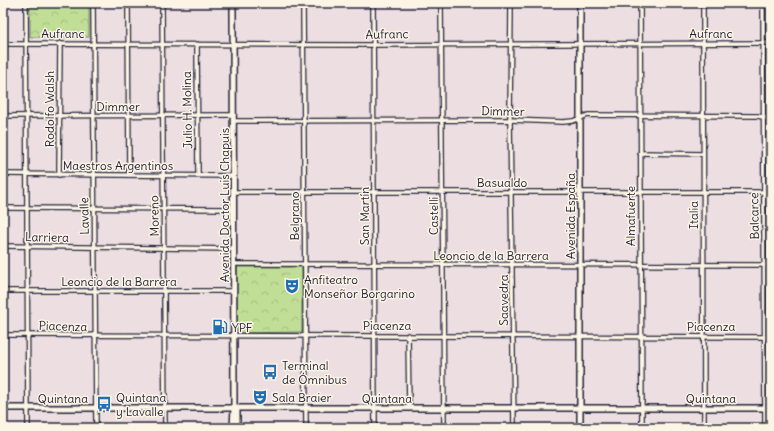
<svg xmlns="http://www.w3.org/2000/svg" width="774" height="431" viewBox="0 0 774 431" font-family="Delius,sans-serif">
	<style>
		.forest { fill: url(#forest-crowns); stroke: #718068 }
		.lines { fill: none; stroke-linecap: round; stroke-linejoin: round }
		.minor-casing { stroke: #22223b; stroke-width: 6 }
		.secondary-casing { stroke: #22223b; stroke-width: 8 }
		.minor { stroke: #fcf5e5; stroke-width: 3.5 }
		.secondary { stroke: #fcf5e5; stroke-width: 5 }
		.labels { text-anchor: middle; dominant-baseline: central; stroke-width: 3; stroke-linejoin: round; paint-order: stroke }
		.street-label { font-size: 12px; fill: #22223b; stroke: #fcf5e5 }
		.poi-label { font-size: 12px; fill: #22223b; stroke: #fcf5e5; text-anchor: start }
	</style>
	<defs>
		<pattern id="forest-crowns" width="20" height="18" patternUnits="userSpaceOnUse"><rect width="20" height="18" fill="#c0de96"/><path d="M2 6a3 3 0 1 1 6 0M12 15a3 3 0 1 1 6 0" fill="none" stroke="#a5be82"/></pattern>
	</defs>
	<rect width="100%" height="100%" fill="#ecdee1"/>
	<filter id="ink" filterUnits="userSpaceOnUse"><feTurbulence type="fractalNoise" baseFrequency=".025" numOctaves="2"/><feDisplacementMap in="SourceGraphic" scale="8" xChannelSelector="R" yChannelSelector="G"/><feConvolveMatrix kernelMatrix="1 2 1 2 8 2 1 2 1" color-interpolation-filters="sRGB"/></filter>
	<g filter="url(#ink)">
		<g class="forest">
			<rect x="30" y="3" width="59" height="34"/>
			<polygon points="237,267 302,267 302,332 237,333"/>
		</g>
		<g class="lines">
			<g class="minor-casing">
				<g id="minor">
					<polyline points="26,3 28,428"/>
					<polyline points="93,3 96,428"/>
					<polyline points="128,3 129,175"/>
					<polyline points="162,3 165,428"/>
					<polyline points="303,3 306,428"/>
					<polyline points="373,3 375,428"/>
					<polyline points="441,3 444,428"/>
					<polyline points="511,3 510,120 514,428"/>
					<polyline points="640,3 642,428"/>
					<polyline points="703,3 704,428"/>
					<polyline points="763,3 765,428"/>
					<polyline points="3,44 373,45 771,43"/>
					<polyline points="197,44 198,175"/>
					<polyline points="3,116 234,115"/>
					<polyline points="234,121 510,120 563,122 573,121 588,115 758,116 771,119"/>
					<polyline points="640,153 703,154"/>
					<polyline points="3,174 234,176"/>
					<polyline points="59,175 60,43"/>
					<polyline points="234,192 771,192"/>
					<polyline points="3,208 234,209"/>
					<polyline points="3,246 234,249"/>
					<polyline points="234,264 771,265"/>
					<polyline points="3,291 234,291"/>
					<polyline points="3,335 771,337"/>
					<polyline points="408,335 409,408"/>
				</g>
			</g>
			<g class="secondary-casing">
				<g id="secondary">
					<polyline points="580,3 580,428"/>
					<polyline points="3,408 771,408"/>
					<polyline points="234,408 237,411 237,428"/>
					<polyline points="233,428 234,408 233,3"/>
				</g>
			</g>
			<use href="#minor" class="minor"/>
			<use href="#secondary" class="secondary"/>
		</g>
	</g>
	<defs>
		<g id="theatre-bare" transform="scale(1.2)"><path d="M-5-5.5Q0-4 5-5.5V0Q5 5 0 6Q-5 5-5 0ZM-3.3-2.5H-1v1.5H-3.3ZM1-2.5H3.3v1.5H1ZM-2.8 1Q0 5.5 2.8 1Z" fill="#1f6fb2" stroke="#fcf5e5" stroke-width="2.5" paint-order="stroke"/></g>
		<g id="fuel-bare" transform="scale(1.2)"><path d="M-5.5-6h7V0h2V4h1.3V-2.5L3-4.5l.8-.8L6-3V5H2.5V1h-1V6h-7ZM-4.2-4.7v3.2H.2V-4.7Z" fill="#1f6fb2" stroke="#fcf5e5" stroke-width="2.5" paint-order="stroke"/></g>
		<g id="bus-bare" transform="scale(1.2)"><path d="M-5-6H5V4H4V6H2V4H-2V6H-4V4H-5ZM-3.5-4V0h7V-4ZM-3.5 1.2v1.5H-2V1.2ZM2 1.2v1.5H3.5V1.2Z" fill="#1f6fb2" stroke="#fcf5e5" stroke-width="2.5" paint-order="stroke"/></g>
	</defs>
	<g fill-rule="evenodd">
		<use href="#theatre-bare" x="292" y="286"/>
		<use href="#fuel-bare" x="220" y="327"/>
		<use href="#bus-bare" x="270" y="372"/>
		<use href="#theatre-bare" x="260" y="397"/>
		<use href="#bus-bare" x="104" y="404"/>
	</g>
	<g class="labels">
		<g class="street-label">
			<text x="63" y="33">Aufranc</text>
			<text x="711" y="33">Aufranc</text>
			<text transform="translate(387 34) rotate(-1)">Aufranc</text>
			<text x="118" y="106">Dimmer</text>
			<text transform="translate(49 109) rotate(-90)">Rodolfo Walsh</text>
			<text transform="translate(187 110) rotate(-91)">Julio H. Molina</text>
			<text transform="translate(503 111) rotate(1)">Dimmer</text>
			<text x="118" y="165">Maestros Argentinos</text>
			<text x="502" y="182">Basualdo</text>
			<text transform="translate(224 205) rotate(-90)">Avenida Doctor Luis Chapuis</text>
			<text transform="translate(693 215) rotate(-90)">Italia</text>
			<text transform="translate(84 216) rotate(-91)">Lavalle</text>
			<text transform="translate(154 216) rotate(-91)">Moreno</text>
			<text transform="translate(294 216) rotate(-90)">Belgrano</text>
			<text transform="translate(364 216) rotate(-90)">San Martín</text>
			<text transform="translate(433 216) rotate(-90)">Castelli</text>
			<text transform="translate(570 216) rotate(-90)">Avenida España</text>
			<text transform="translate(630 216) rotate(-90)">Almafuerte</text>
			<text transform="translate(754 216) rotate(-91)">Balcarce</text>
			<text transform="translate(47 237) rotate(1)">Larriera</text>
			<text x="491" y="255">Leoncio de la Barrera</text>
			<text x="119" y="281">Leoncio de la Barrera</text>
			<text transform="translate(503 300) rotate(-90)">Saavedra</text>
			<text x="387" y="325">Piacenza</text>
			<text transform="translate(63 326) rotate(2)">Piacenza</text>
			<text x="711" y="326">Piacenza</text>
			<text x="63" y="398">Quintana</text>
			<text x="387" y="398">Quintana</text>
			<text x="711" y="398">Quintana</text>
		</g>
		<g class="poi-label">
			<text x="304" y="279">Anfiteatro<tspan x="304" dy="14">Monseñor Borgarino</tspan></text>
			<text x="232" y="327">YPF</text>
			<text x="282" y="365">Terminal<tspan x="282" dy="14">de Ómnibus</tspan></text>
			<text x="116" y="397">Quintana<tspan x="116" dy="14">y Lavalle</tspan></text>
			<text x="272" y="397">Sala Braier</text>
		</g>
	</g>
	<rect width="774" height="431" fill="none" stroke="#fcf5e5" stroke-width="16"/>
	<rect x="8" y="8" width="758" height="415" fill="none" stroke="#22223b" stroke-width="1.5" filter="url(#ink)"/>
</svg>
